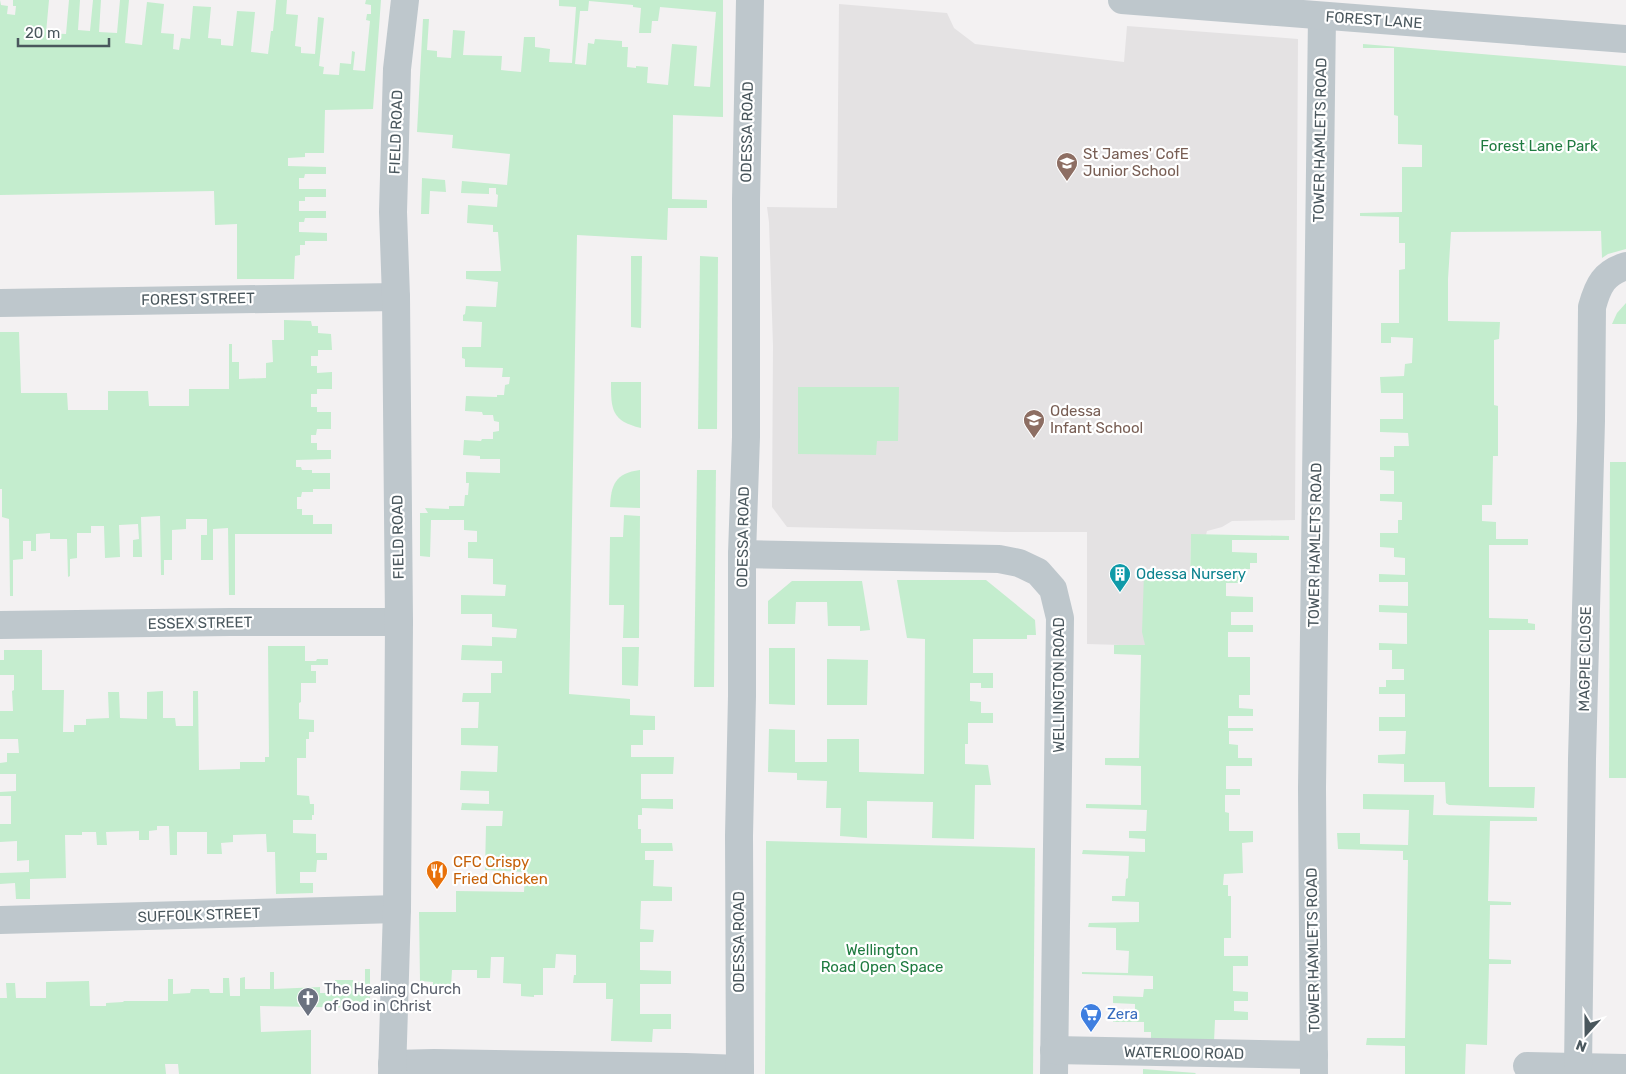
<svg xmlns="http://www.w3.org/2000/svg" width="1626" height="1074" viewBox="0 0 1626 1074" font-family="Rubik,sans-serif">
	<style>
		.education { fill: #e4e2e3 }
		.green { fill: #c4edce; fill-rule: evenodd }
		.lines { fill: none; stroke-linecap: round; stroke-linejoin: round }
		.minor { stroke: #bec7cc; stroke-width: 28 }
		.tertiary { stroke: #bec7cc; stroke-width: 28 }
		.labels { text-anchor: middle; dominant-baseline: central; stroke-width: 4.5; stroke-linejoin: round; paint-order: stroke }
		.street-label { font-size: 15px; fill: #4a575d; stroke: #fff }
		.park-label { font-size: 15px; fill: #1f7b40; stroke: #fff }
		.education-label { font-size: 15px; fill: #785e54; stroke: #fff; text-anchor: start }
		.culture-label { font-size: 15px; fill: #0d838f; stroke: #fff; text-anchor: start }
		.food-label { font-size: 15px; fill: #c56008; stroke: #fff; text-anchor: start }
		.worship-label { font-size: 15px; fill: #5b616d; stroke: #fff; text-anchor: start }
		.shop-label { font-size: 15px; fill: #366cbe; stroke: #fff; text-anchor: start }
	</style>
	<rect width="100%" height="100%" fill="#f3f1f2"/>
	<polygon class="education" points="839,4 947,13 954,28 975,44 1124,62 1127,26 1298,39 1295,520 1232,521 1222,527 1207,531 1206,535 1191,535 1188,647 1087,644 1087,532 1005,532 787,527 772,507 773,346 769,222 767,207 837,208"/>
	<g class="green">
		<polygon points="0,0 1,5 8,6 7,14 15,15 16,6 13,6 13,0 49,0 46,33 66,34 69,0 80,0 78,30 90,31 93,0 101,0 99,32 117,33 120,0 129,0 125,43 142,45 147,2 164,4 161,33 174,34 173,49 179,50 181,38 190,39 193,6 211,7 208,38 221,39 221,45 233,46 237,11 255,12 251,52 268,54 271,31 273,31 276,0 287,0 286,14 298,15 295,46 301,47 301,53 315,54 318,17 324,18 319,66 324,67 323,74 339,75 340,63 351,64 352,51 355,52 353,70 365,71 370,21 366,20 367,14 371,14 371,5 365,4 366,0 381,0 373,109 325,110 324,153 305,153 305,157 288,158 288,166 326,167 326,174 305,174 304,178 299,178 299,189 326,189 326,197 305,197 305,201 299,201 299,211 326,211 326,218 305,218 304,222 299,222 299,232 327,233 327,241 305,241 305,245 300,245 300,255 295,256 294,279 237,279 237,224 215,225 214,191 0,195"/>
		<path d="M559 0H723V117L673 115 672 199 707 200V208H668L667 240 577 235 569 694 630 699V715L655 716V730H643V745H631V757H674L673 774H641V799H673V809L642 808V815H638V829H641V843H672L673 851H645V860H654L653 886 672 887V901H641L640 929 654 930 653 942H640V970L671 971V984H640V1014H671V1029H653L652 1042 611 1041 613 999H606V983H573L574 975H576V955L556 954 555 968H543V995H534V997L521 996V984L503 983 504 957H491L490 978H477V970H452L451 987H441V996H433V982L420 981 419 912H456V891L524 892 525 872 485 870 486 826H502L503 811 461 810 462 803 489 804V791L460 790 461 771 497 772 498 746 461 745V728H478L479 702H462L463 693H491V673H502V661L461 660 462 645 492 646V637L516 638 517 629 492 627V614H461V595L505 596 506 585 493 584V559L468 558V542H477V531L464 530V520H431L430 557 420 556V513H428L425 508 449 509V506H464L465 495H468L469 483H466V472L500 473V459H480V456L463 455 464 440 481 441 482 439H493V432L499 431V422L494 421 493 415H483L482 412 465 411 466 396 497 397V395H504L505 385 509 384 510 377H502L503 368 465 367V359L462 358V347H481L482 322 463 321V315L465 314 466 306 496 307 498 282 466 279V271H501L498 232H493V225L467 223 468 205 497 207 498 195 496 194V188H489V194L461 193 462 181 507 185 510 154 452 148 453 135 417 132 423 19H429L427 50 437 51V57L451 58 453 30 465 31 463 55 502 56 501 70 521 72 524 37H535V47L550 49 549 62 572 63 576 7 559 6ZM589 1 633 5V7L641 8 639 33H651L652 21H658L660 7 716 12 710 87 694 86 697 46 672 44 668 85 647 83 648 67 636 66V68L627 67 628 47H622V41L595 39 594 44 588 43 586 65 575 64 580 11H588Z"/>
		<polygon points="1363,44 1626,66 1626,249 1608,254 1602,258 1601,231 1451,232 1448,279 1448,321 1500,322 1499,339 1494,340 1494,405 1498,406 1498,456 1493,456 1492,505 1482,505 1482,521 1496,522 1496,539 1528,539 1528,545 1489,545 1489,618 1528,619 1528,623 1535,624 1535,630 1489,630 1489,787 1535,787 1534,808 1449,805 1446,803 1445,782 1404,782 1404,764 1378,763 1378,755 1405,754 1406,731 1379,731 1379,717 1405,717 1405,694 1379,694 1379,687 1386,687 1386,680 1404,680 1404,669 1392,669 1392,650 1379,650 1379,643 1407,644 1407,613 1379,612 1379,605 1408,606 1408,582 1379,582 1379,574 1405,575 1405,558 1394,557 1394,548 1380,547 1380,533 1398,533 1398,520 1402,520 1402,502 1380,501 1380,494 1394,494 1394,471 1380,470 1380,457 1394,457 1394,446 1409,446 1408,433 1380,432 1380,419 1403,419 1403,393 1381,393 1380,377 1404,376 1405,364 1412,363 1413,338 1391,337 1391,343 1381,343 1381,323 1399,323 1399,270 1405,269 1405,243 1399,243 1399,217 1360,216 1360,213 1402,212 1402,167 1422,167 1422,145 1398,144 1398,116 1394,115 1394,48 1363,48"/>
		<polygon points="422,178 445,180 446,192 430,191 429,214 421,214"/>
		<polygon points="631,256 642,256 641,328 631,327"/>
		<polygon points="700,256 718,257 717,429 698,429"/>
		<polygon points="1626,303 1626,324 1612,324 1617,313"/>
		<polygon points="284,320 311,321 312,326 318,326 318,333 331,334 332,350 318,350 318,356 311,356 311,366 317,366 317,373 332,372 332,389 317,389 317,394 311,394 311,407 317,407 317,412 331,412 331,429 317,429 316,435 311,435 311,443 317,443 317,450 331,450 331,459 296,460 296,467 301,467 302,470 312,470 312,473 330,473 330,489 313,489 313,492 302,492 301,497 297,497 297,509 302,509 302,515 313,515 313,524 332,524 332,534 235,534 235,595 229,595 228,528 213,529 213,560 201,560 201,535 207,535 207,519 186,519 186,529 172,530 172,560 164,560 164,575 161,575 160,516 141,517 142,557 133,557 133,540 139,539 138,524 119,525 120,557 105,558 104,526 91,526 91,533 77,533 77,558 70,559 70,576 68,577 67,539 50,539 50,533 36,534 36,551 31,551 31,541 23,541 23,559 13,560 13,596 10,596 9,519 2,517 2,489 0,489 0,332 19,332 21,393 67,393 68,410 108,410 108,391 148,391 149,406 189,406 189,389 229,389 229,344 232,344 232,362 239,362 239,379 266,378 266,363 273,362 272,340 284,340"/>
		<path d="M611 382H641V428C611 421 611 409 611 382Z"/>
		<polygon points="798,387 899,387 898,441 877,441 876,455 798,454"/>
		<polygon points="1610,462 1626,462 1626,778 1609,778"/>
		<path d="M640 470V508L610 507C611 485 615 473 640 470Z"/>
		<polygon points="697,470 716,470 714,687 694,687"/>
		<polygon points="624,515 640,516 639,638 623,638 624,605 609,605 610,537 623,537"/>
		<polygon points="1191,534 1289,536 1289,540 1232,540 1232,552 1257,553 1257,563 1250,563 1250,569 1240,569 1240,583 1226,583 1226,596 1253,597 1253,612 1231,612 1231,625 1253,625 1253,632 1228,632 1228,657 1250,657 1250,695 1239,695 1239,708 1253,709 1253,716 1228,716 1228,728 1253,728 1253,731 1229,731 1229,744 1238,745 1238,758 1252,758 1252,766 1226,766 1226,789 1240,789 1240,795 1225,795 1225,812 1229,813 1229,831 1253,831 1253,842 1242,843 1243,873 1224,874 1223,885 1228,885 1228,896 1231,896 1231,938 1224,938 1224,956 1248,956 1248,966 1233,966 1233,991 1248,992 1248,1001 1234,1001 1234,1011 1248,1012 1248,1020 1215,1020 1214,1042 1151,1041 1151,1032 1144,1032 1144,1022 1113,1022 1113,1017 1135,1017 1135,1004 1113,1003 1113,996 1143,997 1144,989 1153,989 1153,976 1082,974 1082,972 1128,973 1129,951 1116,950 1116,928 1088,927 1089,923 1139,922 1139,902 1112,901 1112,896 1125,896 1126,879 1128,878 1129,856 1082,854 1083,850 1145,852 1145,839 1129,838 1129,831 1146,831 1147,810 1086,808 1086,804 1141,805 1141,766 1105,765 1105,758 1139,758 1141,655 1114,654 1114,645 1145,645 1142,632 1144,573 1190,580"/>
		<polygon points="897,580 986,580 1035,620 1036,635 1027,635 1027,639 973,639 973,673 993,673 993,688 981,688 981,683 970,683 970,701 981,702 981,713 993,713 993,723 968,723 968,744 965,744 965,764 988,765 991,785 975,785 974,839 932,838 933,802 867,801 867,838 840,836 841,808 826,808 827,781 797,780 797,773 768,772 769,729 795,730 795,762 827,762 827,739 859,739 859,772 924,774 925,639 907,638"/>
		<polygon points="792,581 862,581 870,630 860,631 860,626 828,626 827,602 796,602 795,624 768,624 768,601"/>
		<polygon points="268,646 305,646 305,661 316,661 317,659 328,659 328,665 311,665 311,671 316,671 316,683 301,683 301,702 299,703 299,719 314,720 314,732 309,732 309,739 306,739 306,758 297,758 297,795 309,796 310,804 314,804 314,815 312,815 312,820 293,820 293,833 316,834 316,853 327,853 327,860 317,860 316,872 300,872 300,883 313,883 313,893 276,894 275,852 267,852 266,834 233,835 233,842 221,843 222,854 207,854 207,832 177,832 177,855 170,855 169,826 157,826 157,830 149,831 149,840 139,840 139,831 106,832 107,845 97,845 96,832 82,832 82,835 65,835 66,878 30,879 30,899 16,899 15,883 0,884 0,873 29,872 29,860 17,861 17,841 0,842 0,824 11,824 11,796 0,796 0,792 16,791 16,774 0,774 0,763 7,762 7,753 19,753 18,739 0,739 0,711 13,711 12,691 14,690 14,675 0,675 0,660 4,660 4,650 42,650 42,690 64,690 63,732 74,732 74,725 86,725 86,719 109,718 108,692 119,692 120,718 147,719 147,692 163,691 163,718 175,718 176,726 193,726 193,691 198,691 199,770 240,769 240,762 265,762 265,757 269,757"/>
		<polygon points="622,647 639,647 638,686 622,685"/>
		<polygon points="769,648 795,648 795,705 769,704"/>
		<polygon points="827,659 868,660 867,705 827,705"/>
		<polygon points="1363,794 1434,795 1433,815 1537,817 1537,821 1490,821 1488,901 1511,902 1511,905 1490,905 1489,959 1511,960 1511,964 1489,964 1487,1045 1466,1044 1465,1074 1405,1074 1405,1046 1366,1045 1367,1038 1405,1038 1408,860 1403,860 1403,851 1338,849 1337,833 1360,833 1360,844 1408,845 1409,810 1363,809"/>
		<polygon points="766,841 1035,848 1033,1074 765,1074"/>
		<polygon points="365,969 370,969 370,1008 260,1006 261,1032 311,1030 311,1074 179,1074 178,1064 165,1064 166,1074 0,1074 0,998 7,998 6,983 15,983 16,998 46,998 46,982 89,981 90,1006 106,1006 106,1003 123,1002 124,1001 168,1001 168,979 173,979 173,994 190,993 191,989 209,989 210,993 223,993 223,978 229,978 230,996 240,996 240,978 245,977 245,989 270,989 270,972 274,972 274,989 320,987 320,993 335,993 335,980 353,980 353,982 365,982"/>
		<polygon points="1143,1069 1196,1073 1195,1074 1143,1074"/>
	</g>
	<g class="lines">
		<g class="minor">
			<polyline points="0,303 396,297"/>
			<polyline points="742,554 999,559 1019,563 1038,572 1053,589 1060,618 1054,1074"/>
			<polyline points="0,625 230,622 399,622"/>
			<polyline points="0,920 397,909"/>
			<polyline points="1054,1050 1314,1055"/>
			<polyline points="392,1064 434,1063 686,1067 740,1069"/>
			<polyline points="1527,1066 1626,1068"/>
			<path d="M1578 1068 1582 759 1591 421 1592 307C1598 285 1604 273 1626 266"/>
			<polyline points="392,1074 397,909 399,622 396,297 393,212 397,69 405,0"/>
			<polyline points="740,1074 739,836 742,696 742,554 746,437 746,199 750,0"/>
			<polyline points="1314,1074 1312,788 1322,16"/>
		</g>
		<polyline class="tertiary" points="1122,0 1626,39"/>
	</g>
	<defs>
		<g id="school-pin" transform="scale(1.125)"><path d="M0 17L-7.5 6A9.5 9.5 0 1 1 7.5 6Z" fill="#8d6e63" stroke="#fff"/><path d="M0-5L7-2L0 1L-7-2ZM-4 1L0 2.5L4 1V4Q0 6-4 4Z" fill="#fff"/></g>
		<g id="building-pin" transform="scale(1.125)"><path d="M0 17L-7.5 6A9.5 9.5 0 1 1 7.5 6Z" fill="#0f9aa8" stroke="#fff"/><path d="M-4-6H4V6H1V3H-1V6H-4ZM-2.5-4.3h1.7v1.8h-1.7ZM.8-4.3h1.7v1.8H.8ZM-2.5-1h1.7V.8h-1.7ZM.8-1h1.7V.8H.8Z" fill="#fff"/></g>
		<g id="restaurant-pin" transform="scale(1.125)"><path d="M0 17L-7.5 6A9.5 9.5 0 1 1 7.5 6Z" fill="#e8710a" stroke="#fff"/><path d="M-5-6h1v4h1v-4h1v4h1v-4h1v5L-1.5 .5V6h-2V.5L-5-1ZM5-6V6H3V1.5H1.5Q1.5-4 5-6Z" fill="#fff"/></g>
		<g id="church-pin" transform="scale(1.125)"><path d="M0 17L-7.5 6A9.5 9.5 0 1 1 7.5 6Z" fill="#6b7280" stroke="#fff"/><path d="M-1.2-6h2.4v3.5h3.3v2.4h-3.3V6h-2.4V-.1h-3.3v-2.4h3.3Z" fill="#fff"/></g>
		<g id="supermarket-pin" transform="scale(1.125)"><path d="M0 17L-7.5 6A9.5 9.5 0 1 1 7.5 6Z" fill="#3f7fe0" stroke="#fff"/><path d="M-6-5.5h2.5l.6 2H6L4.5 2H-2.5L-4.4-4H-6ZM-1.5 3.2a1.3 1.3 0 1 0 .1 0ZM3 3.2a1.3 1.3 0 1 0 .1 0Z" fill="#fff"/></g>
	</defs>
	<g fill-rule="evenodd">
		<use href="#school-pin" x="1067" y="163"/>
		<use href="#school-pin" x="1034" y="420"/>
		<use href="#building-pin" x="1120" y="574"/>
		<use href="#restaurant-pin" x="437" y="871"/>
		<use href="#church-pin" x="308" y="998"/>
		<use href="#supermarket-pin" x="1091" y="1014"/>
	</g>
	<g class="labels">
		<g class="street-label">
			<text transform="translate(1374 20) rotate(4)">FOREST LANE</text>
			<text transform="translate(396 132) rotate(-88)">FIELD ROAD</text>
			<text transform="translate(747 132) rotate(-89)">ODESSA ROAD</text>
			<text transform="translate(1320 140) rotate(-89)">TOWER HAMLETS ROAD</text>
			<text transform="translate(198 299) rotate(-1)">FOREST STREET</text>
			<text transform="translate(398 537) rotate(-91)">FIELD ROAD</text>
			<text transform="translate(743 537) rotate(-89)">ODESSA ROAD</text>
			<text transform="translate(1315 545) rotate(-89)">TOWER HAMLETS ROAD</text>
			<text transform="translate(200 623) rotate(-1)">ESSEX STREET</text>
			<text transform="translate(1585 659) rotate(-89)">MAGPIE CLOSE</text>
			<text transform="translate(1059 685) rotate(-90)">WELLINGTON ROAD</text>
			<text transform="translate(199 915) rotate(-2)">SUFFOLK STREET</text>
			<text transform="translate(739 942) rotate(-90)">ODESSA ROAD</text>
			<text transform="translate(1313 950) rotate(-91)">TOWER HAMLETS ROAD</text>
			<text transform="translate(1184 1053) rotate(1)">WATERLOO ROAD</text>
		</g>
		<g class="park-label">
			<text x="1539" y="146">Forest Lane Park</text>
			<text x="882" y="950">Wellington<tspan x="882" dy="17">Road Open Space</tspan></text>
		</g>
		<g class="education-label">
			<text x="1083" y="154">St James' CofE<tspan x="1083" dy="17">Junior School</tspan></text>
			<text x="1050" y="411">Odessa<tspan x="1050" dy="17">Infant School</tspan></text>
		</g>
		<g class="culture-label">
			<text x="1136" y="574">Odessa Nursery</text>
		</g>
		<g class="food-label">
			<text x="453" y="862">CFC Crispy<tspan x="453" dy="17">Fried Chicken</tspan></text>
		</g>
		<g class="worship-label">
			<text x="324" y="989">The Healing Church<tspan x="324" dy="17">of God in Christ</tspan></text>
		</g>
		<g class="shop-label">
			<text x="1107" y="1014">Zera</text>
		</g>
	</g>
	<g transform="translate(1586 1034) rotate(201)" stroke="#ffffff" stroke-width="4" paint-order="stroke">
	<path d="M0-4L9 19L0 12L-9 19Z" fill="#4a575d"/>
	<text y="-8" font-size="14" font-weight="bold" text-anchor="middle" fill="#4a575d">N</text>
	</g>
	<path d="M18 38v8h91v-8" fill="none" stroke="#4a575d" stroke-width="2.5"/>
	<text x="25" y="38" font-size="15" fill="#4a575d" stroke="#ffffff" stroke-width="4" paint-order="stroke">20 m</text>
</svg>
